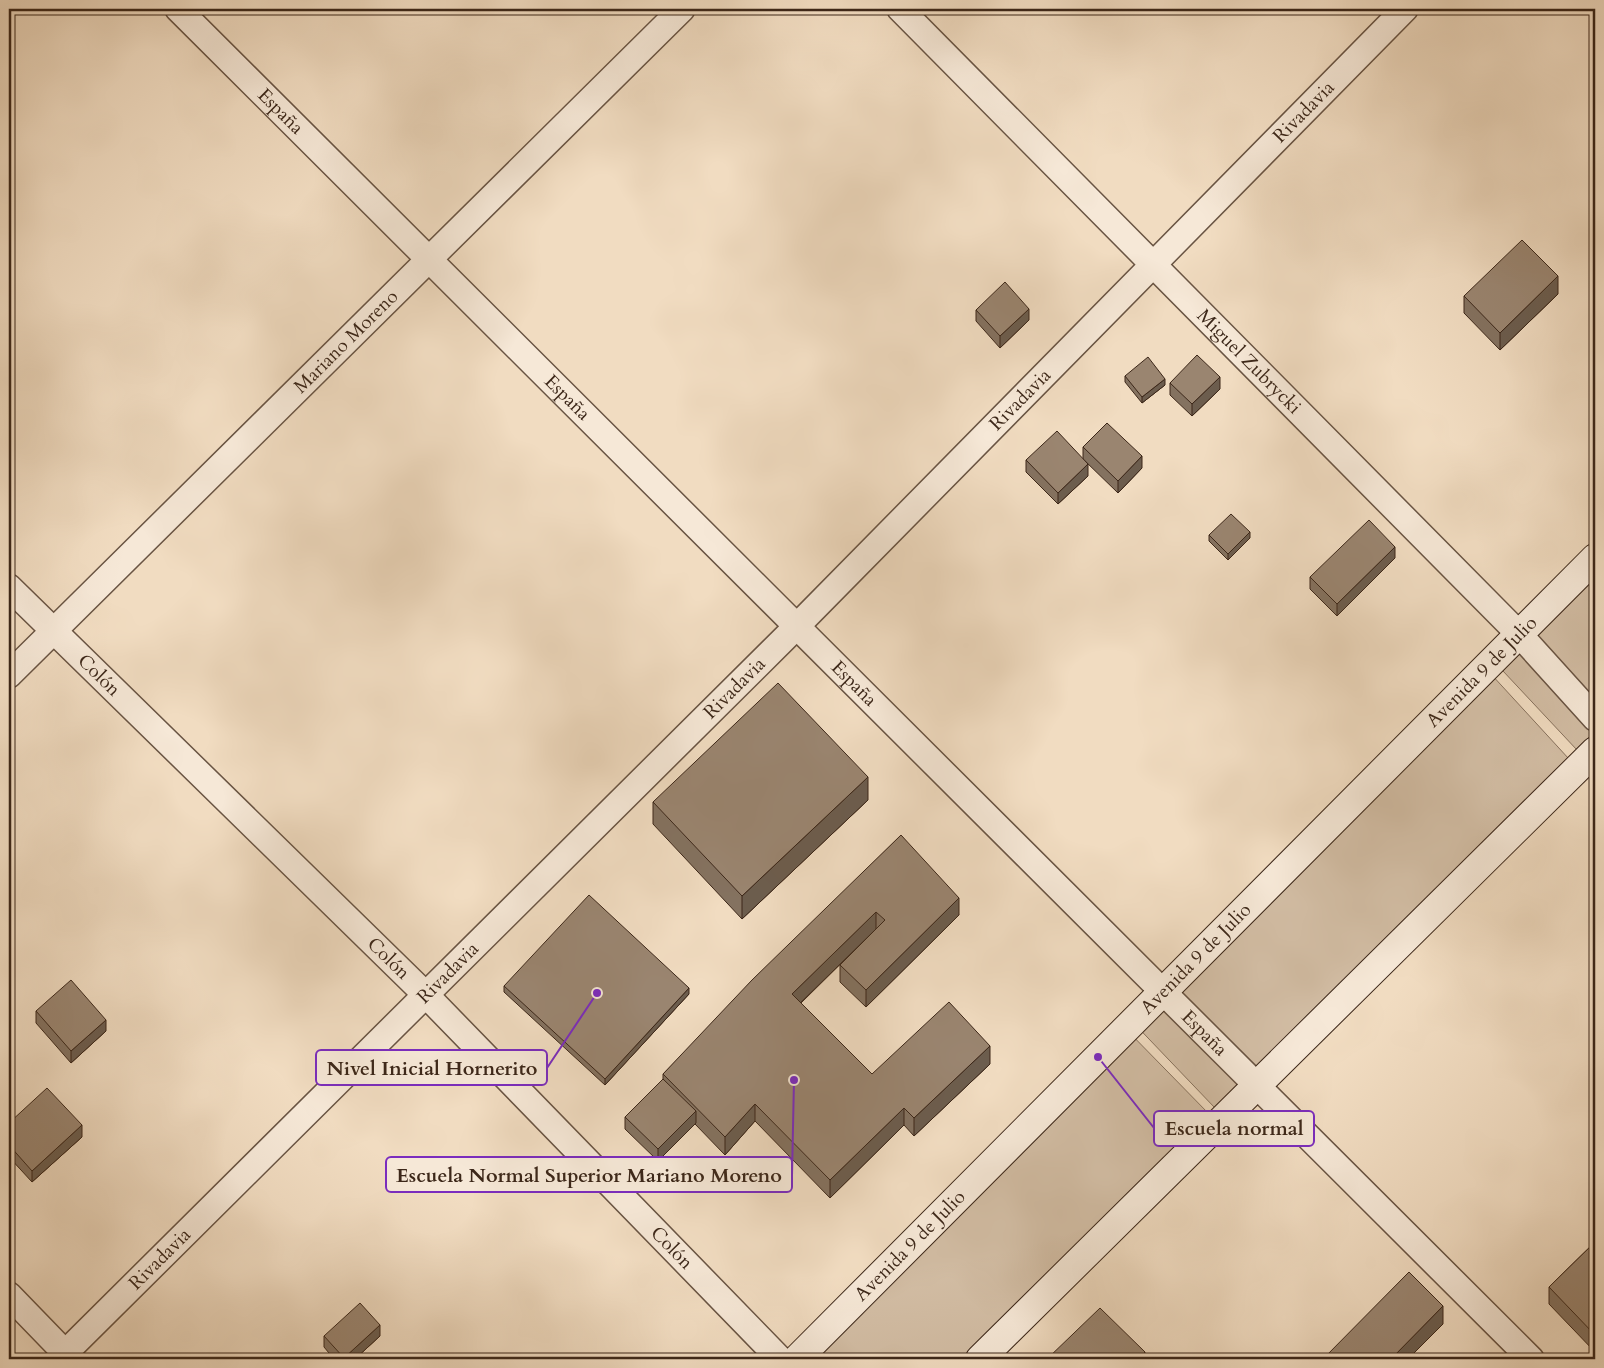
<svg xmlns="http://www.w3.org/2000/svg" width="1604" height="1368" viewBox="0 0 1604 1368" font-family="Cardo,serif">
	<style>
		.green { fill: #d2bda4; stroke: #87725e }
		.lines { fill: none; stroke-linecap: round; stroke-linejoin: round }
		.street-casing { stroke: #695443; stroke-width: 28 }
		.secondary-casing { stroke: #3c2719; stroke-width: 30 }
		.street { stroke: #f6e8d7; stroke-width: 25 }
		.secondary { stroke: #f6e8d7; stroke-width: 28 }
		.wall { fill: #847260; stroke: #3c2719 }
		.shaded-wall { fill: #6c5d4e; stroke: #3c2719 }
		.building { fill: #9a8570; stroke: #3c2719 }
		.labels { text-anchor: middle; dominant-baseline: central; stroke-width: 4.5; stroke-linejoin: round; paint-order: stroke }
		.street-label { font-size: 19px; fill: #3c2719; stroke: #f6e8d7 }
		.leader { fill: none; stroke: #7b2cbf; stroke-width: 2 }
		.callout-dot { fill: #7b2cbf; stroke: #f6e8d7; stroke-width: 2 }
		.callout { fill: #f6e8d7; stroke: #7b2cbf; stroke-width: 2 }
		.callout-label { font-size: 20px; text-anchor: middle; font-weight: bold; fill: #3c2719 }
	</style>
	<rect width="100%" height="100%" fill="#f1dcc1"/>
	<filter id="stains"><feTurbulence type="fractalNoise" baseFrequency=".004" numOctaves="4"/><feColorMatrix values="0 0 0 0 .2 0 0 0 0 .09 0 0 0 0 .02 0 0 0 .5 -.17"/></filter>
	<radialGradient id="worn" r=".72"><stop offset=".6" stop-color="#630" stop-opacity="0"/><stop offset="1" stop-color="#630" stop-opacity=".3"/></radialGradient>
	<g class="green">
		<polygon points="1595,551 1595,731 1577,750 1488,655"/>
		<polygon points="1479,661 1569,759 1215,1108 1126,1015"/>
		<polygon points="1120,1023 1209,1114 965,1359 786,1359"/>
	</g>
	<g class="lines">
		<g class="street-casing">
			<g id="street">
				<path id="s1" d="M178 9 1531 1359"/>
				<path id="s2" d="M900 9 1519 634 1595 718"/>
				<path id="s3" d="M9 587 426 995 780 1359"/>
				<path id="s4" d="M9 675 682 9"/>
				<polyline points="9,1295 71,1359"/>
				<path id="s5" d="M59 1359 797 626 1405 9"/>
			</g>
		</g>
		<g class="secondary-casing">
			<g id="secondary">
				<path id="s6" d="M797 1359 1595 558"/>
				<polyline points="980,1359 1595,751"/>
			</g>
		</g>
		<use href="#street" class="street"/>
		<use href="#secondary" class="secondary"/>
	</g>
	<g class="wall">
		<polygon points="1558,294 1500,350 1464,313 1464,296"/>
		<polygon points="976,310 1029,320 1000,348 976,321"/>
		<polygon points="1125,376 1165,385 1142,403 1125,382"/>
		<polygon points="1170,383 1220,389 1192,416 1170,395"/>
		<polygon points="1083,447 1142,468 1118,493 1083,459"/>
		<polygon points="1026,460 1088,476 1058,504 1026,472"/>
		<polygon points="1209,535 1250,538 1228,560 1209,541"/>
		<polygon points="1395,558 1337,616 1310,589 1310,577"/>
		<polygon points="868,800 742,919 653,824 653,802"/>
		<polygon points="901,835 959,915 866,1007 840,982 840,965 876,929 801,1003 872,1074 990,1064 914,1136 904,1125 830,1198 755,1121 725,1155 695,1124 658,1161 625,1129 625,1117 663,1079 663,1074"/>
		<polygon points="504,986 689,994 605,1085 504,992"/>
		<polygon points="36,1011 106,1031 71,1063 36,1023"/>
		<polygon points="9,1123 82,1137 32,1182 9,1157"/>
		<polygon points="1595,1242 1595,1352 1549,1304 1549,1287"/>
		<polygon points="324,1336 380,1336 355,1359 334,1359 324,1347"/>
	</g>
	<g class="shaded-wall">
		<polygon points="1558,276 1558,294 1500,350 1500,333"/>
		<polygon points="1029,309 1029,320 1000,348 1000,336"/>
		<polygon points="1220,377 1220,389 1192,416 1192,404"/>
		<polygon points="1165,379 1165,385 1142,403 1142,397"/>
		<polygon points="1142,456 1142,468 1118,493 1118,481"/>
		<polygon points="1088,464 1088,476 1058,504 1058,493"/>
		<polygon points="1250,532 1250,538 1228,560 1228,554"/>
		<polygon points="1395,547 1395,558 1337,616 1337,604"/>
		<polygon points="868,777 868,800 742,919 742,896"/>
		<polygon points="959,898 959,915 866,1007 866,990"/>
		<polygon points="876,912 876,929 792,1011 792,994"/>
		<polygon points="689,988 689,994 605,1085 605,1079"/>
		<polygon points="106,1020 106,1031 71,1063 71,1051"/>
		<polygon points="990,1046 990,1064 914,1136 914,1118"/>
		<polygon points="755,1104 755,1121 725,1155 725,1137"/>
		<polygon points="904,1108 904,1125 830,1198 830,1180"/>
		<polygon points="696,1111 696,1123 658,1161 658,1149"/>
		<polygon points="82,1125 82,1137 32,1182 32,1171"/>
		<polygon points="1443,1306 1443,1324 1408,1359 1391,1359"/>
		<polygon points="380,1325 380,1336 355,1359 344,1359 344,1358"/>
		<polygon points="1145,1352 1145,1359 1138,1359"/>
	</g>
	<g class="building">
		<polygon points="1522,240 1558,276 1500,333 1464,296"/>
		<polygon points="1005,282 1029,309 1000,336 976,310"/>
		<polygon points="1197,355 1220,377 1192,404 1170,383"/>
		<polygon points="1148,357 1165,379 1142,397 1125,376"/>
		<polygon points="1107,423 1142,456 1118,481 1083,447"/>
		<polygon points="1057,431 1088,464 1058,493 1026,460"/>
		<polygon points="1231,514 1250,532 1228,554 1209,535"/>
		<polygon points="1369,520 1395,547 1337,604 1310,577"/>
		<polygon points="778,683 868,777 742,896 653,802"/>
		<polygon points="901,835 959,898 866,990 840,965 885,920 876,912 792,994 872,1074 949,1002 990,1046 914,1118 904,1108 830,1180 755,1104 725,1137 663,1074 752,980"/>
		<polygon points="589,895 689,988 605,1079 504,986"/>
		<polygon points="71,980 106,1020 71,1051 36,1011"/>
		<polygon points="663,1079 696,1111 658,1149 625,1117"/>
		<polygon points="47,1088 82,1125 32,1171 9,1145 9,1123"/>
		<polygon points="1595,1242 1595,1335 1549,1287"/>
		<polygon points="1409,1272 1443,1306 1391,1359 1323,1359"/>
		<polygon points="360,1303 380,1325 344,1358 324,1336"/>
		<polygon points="1100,1308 1145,1352 1138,1359 1047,1359"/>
	</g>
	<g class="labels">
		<g class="street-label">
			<text stroke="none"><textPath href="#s5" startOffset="1762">Rivadavia</textPath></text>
			<text stroke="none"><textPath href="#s1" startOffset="145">España</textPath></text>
			<text stroke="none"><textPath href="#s4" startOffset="474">Mariano Moreno</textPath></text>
			<text stroke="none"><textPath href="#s2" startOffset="496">Miguel Zubrycki</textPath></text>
			<text stroke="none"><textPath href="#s1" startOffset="550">España</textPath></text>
			<text stroke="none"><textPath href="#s5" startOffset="1358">Rivadavia</textPath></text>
			<text stroke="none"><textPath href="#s6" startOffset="970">Avenida 9 de Julio</textPath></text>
			<text stroke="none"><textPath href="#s3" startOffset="126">Colón</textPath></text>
			<text stroke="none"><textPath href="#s1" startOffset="955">España</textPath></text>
			<text stroke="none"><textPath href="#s5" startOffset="952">Rivadavia</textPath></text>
			<text stroke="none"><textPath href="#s3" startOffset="531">Colón</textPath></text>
			<text stroke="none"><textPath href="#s6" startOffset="565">Avenida 9 de Julio</textPath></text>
			<text stroke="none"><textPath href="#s5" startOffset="548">Rivadavia</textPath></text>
			<text stroke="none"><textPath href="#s1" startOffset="1450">España</textPath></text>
			<text stroke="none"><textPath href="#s6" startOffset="160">Avenida 9 de Julio</textPath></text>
			<text stroke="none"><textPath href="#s3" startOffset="936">Colón</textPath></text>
			<text stroke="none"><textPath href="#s5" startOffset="142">Rivadavia</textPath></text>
		</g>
	</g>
	<path class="leader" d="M597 993L547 1068M1098 1057L1154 1128M794 1080L792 1175"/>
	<g class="callout-dot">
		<circle cx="597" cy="993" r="5"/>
		<circle cx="1098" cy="1057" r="5"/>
		<circle cx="794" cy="1080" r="5"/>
	</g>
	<g class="callout">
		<rect x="316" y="1050" width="231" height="35" rx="5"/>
		<rect x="1154" y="1111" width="160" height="35" rx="5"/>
		<rect x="386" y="1157" width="406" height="35" rx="5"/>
	</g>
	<g class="callout-label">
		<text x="432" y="1075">Nivel Inicial Hornerito</text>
		<text x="1234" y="1135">Escuela normal</text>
		<text x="589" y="1182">Escuela Normal Superior Mariano Moreno</text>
	</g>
	<rect width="1604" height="1368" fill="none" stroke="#f1dcc1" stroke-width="30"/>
	<rect x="10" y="10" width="1584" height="1348" fill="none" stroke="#3c2719" stroke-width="2.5"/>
	<rect x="15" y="15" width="1574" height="1338" fill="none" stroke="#3c2719"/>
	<rect width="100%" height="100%" filter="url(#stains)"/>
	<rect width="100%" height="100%" fill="url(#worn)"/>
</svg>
